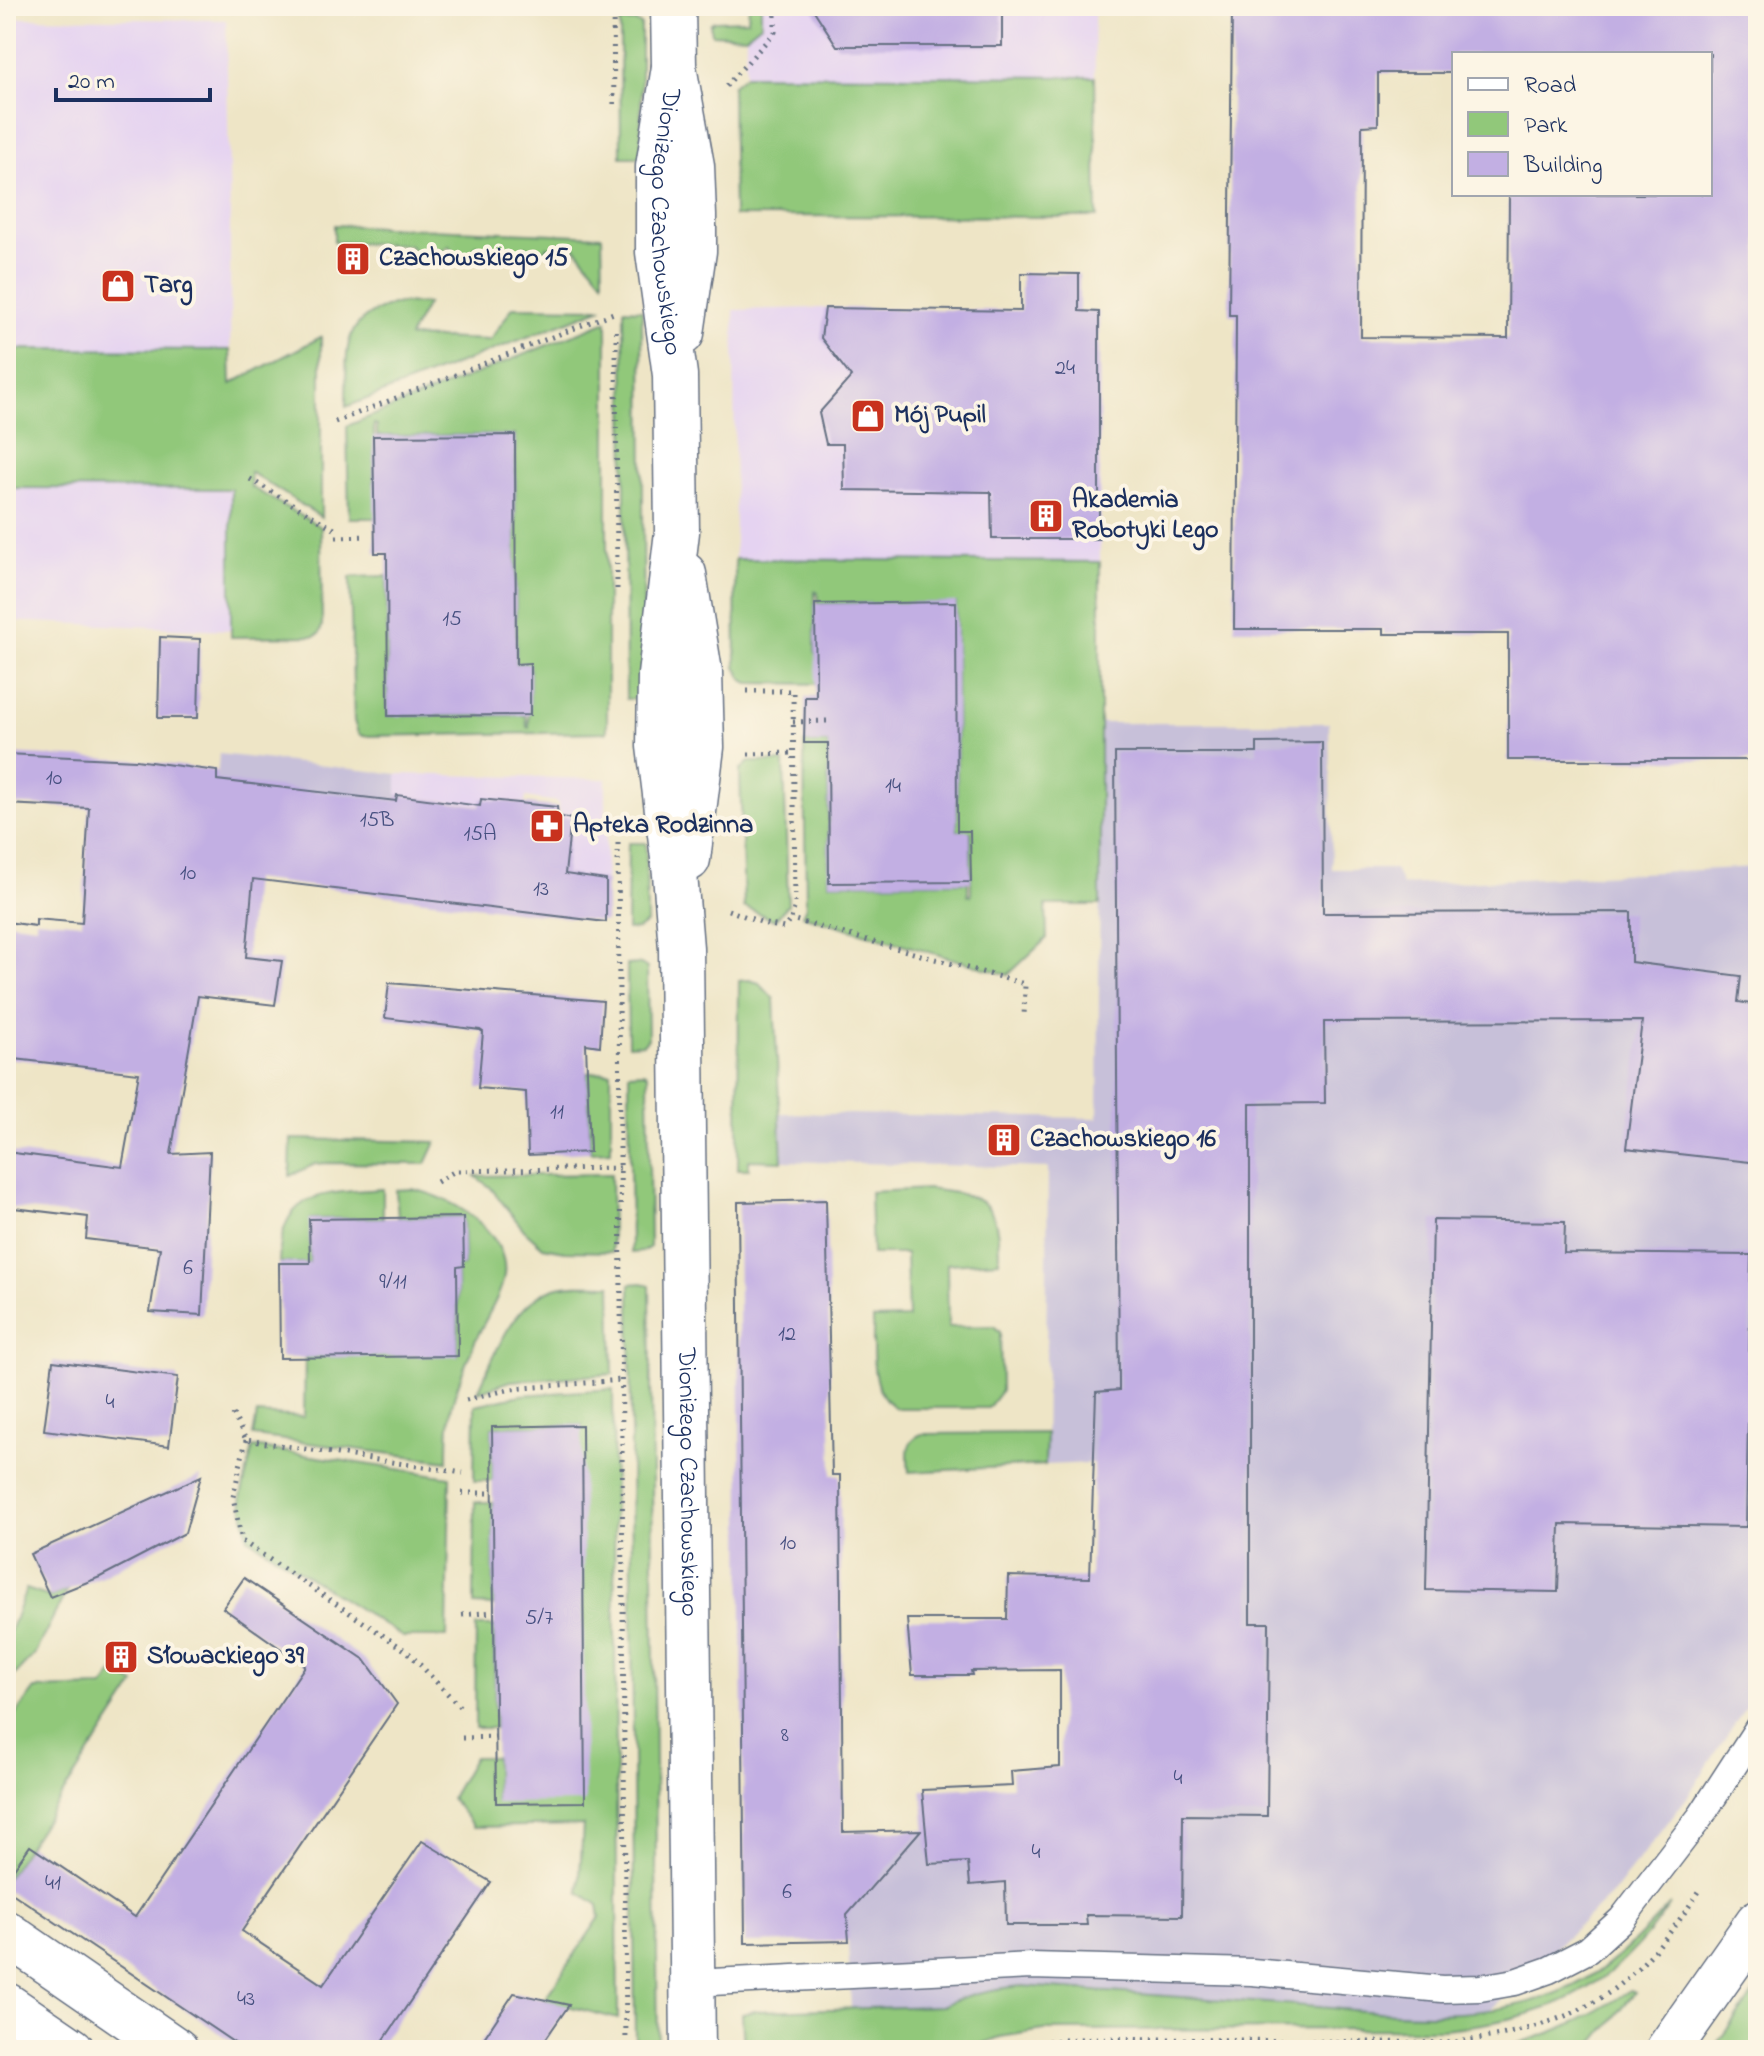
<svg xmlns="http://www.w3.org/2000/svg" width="1764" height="2056" viewBox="0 0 1764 2056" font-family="'Indie Flower',sans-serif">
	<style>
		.built { fill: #e5d3f1 }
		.industrial { fill: #c7c0d9 }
		.green { fill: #91c87a; stroke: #567c6c; stroke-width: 2 }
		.building { fill: #c2afe3; fill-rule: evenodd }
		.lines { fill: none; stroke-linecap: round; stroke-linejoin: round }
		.lane-casing { stroke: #656f82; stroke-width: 29 }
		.street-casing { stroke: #656f82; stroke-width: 47 }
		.secondary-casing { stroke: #656f82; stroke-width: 47 }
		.path { stroke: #656f82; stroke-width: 5; stroke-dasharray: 2 6; stroke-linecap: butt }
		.lane { stroke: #fff; stroke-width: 26 }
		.street { stroke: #fff; stroke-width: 44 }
		.secondary { stroke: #fff; stroke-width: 44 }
		.labels { text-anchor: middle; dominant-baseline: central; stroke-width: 8; stroke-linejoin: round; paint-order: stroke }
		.number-label { font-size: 22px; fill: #454f7f }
		.street-label { font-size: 26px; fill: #1b2f5e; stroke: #fcf5e5 }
		.poi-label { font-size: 26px; font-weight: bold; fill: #1b2f5e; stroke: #fcf5e5; text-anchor: start }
	</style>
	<rect width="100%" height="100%" fill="#fcf5e5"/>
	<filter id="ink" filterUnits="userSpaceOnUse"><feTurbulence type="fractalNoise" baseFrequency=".0125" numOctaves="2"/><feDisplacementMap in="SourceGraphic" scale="16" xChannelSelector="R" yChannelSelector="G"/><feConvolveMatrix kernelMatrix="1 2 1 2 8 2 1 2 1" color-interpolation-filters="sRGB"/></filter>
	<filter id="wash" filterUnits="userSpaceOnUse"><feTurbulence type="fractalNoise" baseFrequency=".006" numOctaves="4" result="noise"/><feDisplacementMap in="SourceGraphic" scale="32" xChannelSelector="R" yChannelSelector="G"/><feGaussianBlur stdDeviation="1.8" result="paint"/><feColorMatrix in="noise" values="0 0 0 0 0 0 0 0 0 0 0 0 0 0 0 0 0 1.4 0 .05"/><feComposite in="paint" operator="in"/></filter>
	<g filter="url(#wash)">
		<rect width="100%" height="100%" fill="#eee5c6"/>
		<g class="built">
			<polygon points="761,6 1094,6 1095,77 745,75 746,36 761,24"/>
			<polygon points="6,18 226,20 230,221 231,630 6,621"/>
			<polygon points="825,308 1099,312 1100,562 735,559 734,310"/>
			<polygon points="397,774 606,779 606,880 565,874 562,817 557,802 526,797 525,803 482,799 480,805 397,795"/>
		</g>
		<g class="industrial">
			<polygon points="1101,723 1329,723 1332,869 1395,869 1402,885 1758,867 1758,1687 1686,1799 1612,1894 1486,2013 1419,2014 964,1996 942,2006 851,2008 843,1832 1086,1826 1094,1463 1045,1465 1048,1168 782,1161 778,1113 1098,1118"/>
			<polygon points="219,754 397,774 397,795 388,851 215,804"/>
		</g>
		<g class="green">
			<polygon points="749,6 761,6 761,24 746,36 712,34 710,24 714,21 748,20"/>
			<polygon points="620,22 636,22 641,25 641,157 621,157"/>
			<polygon points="745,75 1095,77 1097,217 734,216 732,86"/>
			<polygon points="334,225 602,236 603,281 574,246 558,259 548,247 535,258 526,247 513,257 503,246 489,258 478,245 461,259 449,246 437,255 429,246 418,255 409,245 334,242"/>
			<path d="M400 303 427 304 409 337 490 340 513 307 602 308 346 407C348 353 336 317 400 303Z"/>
			<polygon points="624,309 642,310 644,699 626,699"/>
			<polygon points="607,321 607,732 363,736 358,733 354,721 350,577 387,576 388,716 526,715 527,727 529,728 530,664 516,664 515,435 377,436 377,425 374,424 374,483 387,518 349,518 347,426"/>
			<polygon points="321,337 321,517 250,472 251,487 321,527 322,626 319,634 315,636 231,637 231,489 6,488 6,349 230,350 231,384"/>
			<polygon points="735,559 1100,562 1100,905 1046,905 1047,938 1008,975 802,915 806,906 804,743 828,743 829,883 968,882 968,895 971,896 971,832 957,831 956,603 818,604 818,592 815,591 815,651 828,684 749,683 743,680 736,667"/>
			<polygon points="749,762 784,762 788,905 774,920 744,907 740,771"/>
			<polygon points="628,843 646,843 647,923 638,929 627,930"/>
			<polygon points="641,964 647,968 648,1039 643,1044 628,1045 627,965"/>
			<polygon points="749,980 759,983 774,999 782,1161 749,1160 749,1169 738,1169 739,981"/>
			<polygon points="611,1072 611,1151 590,1152 587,1073"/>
			<polygon points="644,1072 648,1074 650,1247 642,1252 631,1253 629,1073"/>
			<polygon points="291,1139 436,1142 426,1164 328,1163 315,1164 290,1176"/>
			<polygon points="611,1174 612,1252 565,1251 543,1247 524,1230 490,1187 475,1176"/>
			<path d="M383 1189V1218L310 1219V1263H279C281 1188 323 1194 383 1189Z"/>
			<path d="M412 1189C437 1194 463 1207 482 1225 522 1265 500 1291 480 1331 470 1351 462 1373 455 1394 448 1416 448 1438 448 1461L253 1436 257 1414 304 1417 305 1357 458 1355 457 1267 464 1266 463 1217 398 1218 396 1190Z"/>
			<path d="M927 1189C985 1196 999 1199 999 1261L947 1264 948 1327 994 1326 1000 1332 1001 1391 988 1408H896C867 1391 874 1350 873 1319L908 1318 906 1254H872L870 1192Z"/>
			<polygon points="642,1283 650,1285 658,2050 635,2050 630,1284"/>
			<path d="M611 1285 613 1374 511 1381 478 1392C494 1355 513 1302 555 1288 572 1283 593 1285 611 1285Z"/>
			<polygon points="613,1389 618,2019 544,2000 600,1917 598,1905 579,1892 583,1825 474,1827 451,1798 474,1757 495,1757 496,1802 582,1425 492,1427 493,1481 474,1481 475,1405 521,1395"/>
			<path d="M1046 1433 1045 1465 909 1472C908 1457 904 1440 922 1434Z"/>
			<polygon points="253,1447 450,1477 447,1637 403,1637 248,1538 241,1497"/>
			<polygon points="475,1502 493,1502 494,1606 474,1605"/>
			<polygon points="26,1589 50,1597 67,1590 34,1655 6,1684 6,1631 10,1631"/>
			<polygon points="476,1626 494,1626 495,1728 475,1728"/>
			<polygon points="114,1672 135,1684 6,1880 6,1727 35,1689 103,1687"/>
			<path d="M1670 1904C1612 1993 1546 2019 1443 2029L1044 2030 1000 2037 976 2046 744 2047 742 2014 755 2011 942 2006C969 1993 993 1989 1022 1986 1109 1992 1195 1998 1282 2004 1374 2011 1469 2027 1557 1993 1604 1976 1637 1940 1670 1904Z"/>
			<polygon points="1758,1988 1758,2050 1712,2050"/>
			<path d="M1630 1990 1635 1992 1588 2050H1489C1542 2039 1586 2021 1630 1990Z"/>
		</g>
		<g id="blocks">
			<g class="building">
				<polygon points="811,6 1002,6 1002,46 837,46"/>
				<path d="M1232 6H1758V760H1508V634H1384V629H1234L1236 315H1229ZM1454 54H1710V194H1509L1508 338 1361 337 1362 126 1378 125V73H1454Z"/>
				<polygon points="1021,273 1079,274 1079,311 1099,312 1099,539 992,539 991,492 844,490 843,444 826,444 819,413 851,377 821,338 825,308 1021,311"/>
				<polygon points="515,435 516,664 530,663 530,715 388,716 387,553 375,553 373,436"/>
				<polygon points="956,602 957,831 970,831 971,882 829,883 828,743 804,743 805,697 816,697 815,604"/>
				<polygon points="160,637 200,639 198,718 158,718"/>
				<polygon points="1322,742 1323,913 1631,912 1631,962 1741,976 1738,1002 1758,1005 1758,1163 1626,1148 1642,1021 1324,1022 1325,1103 1250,1104 1250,1623 1269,1623 1267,1816 1183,1815 1182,1916 1086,1915 1087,1925 1006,1925 1005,1882 970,1885 968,1862 929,1864 922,1790 1012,1786 1011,1771 1060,1767 1060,1670 971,1671 972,1675 912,1675 907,1619 1007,1619 1008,1576 1090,1578 1096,1392 1119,1390 1115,753 1257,753 1257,743"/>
				<polygon points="6,754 136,760 217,771 217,780 396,801 397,795 480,806 481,799 557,807 558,816 571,819 565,874 606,880 606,922 253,879 246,957 282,961 275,1005 198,996 171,1154 210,1152 202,1315 150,1312 160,1248 86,1239 88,1217 6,1207 6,1152 122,1167 139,1073 6,1058 6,922 36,926 36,919 82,923 89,808 6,804"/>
				<polygon points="389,983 603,1001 600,1046 586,1044 590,1152 528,1155 526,1092 478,1088 483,1032 480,1030 385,1018"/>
				<polygon points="826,1200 832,1475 840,1475 843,1832 921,1830 847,1915 849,1941 745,1943 738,1202"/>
				<polygon points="463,1217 464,1266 457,1267 458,1356 280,1358 279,1263 310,1263 309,1219"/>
				<polygon points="1433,1220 1565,1222 1564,1253 1751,1255 1746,1527 1560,1524 1558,1592 1426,1590"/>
				<polygon points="53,1361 178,1377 169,1446 44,1430"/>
				<polygon points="582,1425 585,1802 496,1803 492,1427"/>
				<polygon points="201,1476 185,1533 100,1577 50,1597 30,1554"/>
				<polygon points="244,1578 365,1660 397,1704 242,1931 323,1985 422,1841 491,1882 377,2050 245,2050 6,1889 6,1880 30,1846 135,1917 305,1666 223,1608"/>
				<polygon points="514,1993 569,2005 538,2050 476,2050"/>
			</g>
		</g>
	</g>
	<g filter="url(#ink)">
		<use href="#blocks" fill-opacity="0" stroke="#656f82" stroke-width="2"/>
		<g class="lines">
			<g class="lane-casing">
				<polyline id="lane" points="691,1983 1031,1966 1252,1972 1442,1989 1480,1988 1515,1982 1549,1970 1588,1950 1622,1919 1701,1816 1758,1728"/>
			</g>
			<g class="street-casing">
				<g id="street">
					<polyline points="673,6 674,67 692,166 694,216 694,251 682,333"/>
					<path id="s1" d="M674 67 658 167V252L675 375 677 532 660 675 659 746 675 874 681 948 693 2050"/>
					<polyline points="684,574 700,672 702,747 688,859"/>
					<polyline points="6,1933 176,2050"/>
				</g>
			</g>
			<g class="secondary-casing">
				<g id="secondary">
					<polyline points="6,2005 72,2050"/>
					<polyline points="1668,2050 1758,1922"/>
				</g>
			</g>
			<g class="path">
				<polyline points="613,6 614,109"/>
				<polyline points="726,86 775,32 775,6"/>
				<polyline points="616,331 617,593"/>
				<polyline points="335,422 616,312"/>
				<polyline points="250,479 336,530"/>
				<polyline points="336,537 366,536"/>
				<polyline points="747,691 793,691 795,905 791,919 1025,984 1024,1018"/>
				<polyline points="793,722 828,721"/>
				<polyline points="748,754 794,753"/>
				<polyline points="618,843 626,2050"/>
				<polyline points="728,910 766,924 784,928 791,919"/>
				<polyline points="437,1182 455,1171 620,1168"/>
				<polyline points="466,1400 511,1389 622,1380"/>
				<polyline points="233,1414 246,1440 463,1473"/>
				<polyline points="246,1440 233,1497 242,1541 408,1652 462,1709"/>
				<polyline points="462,1493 493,1493"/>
				<polyline points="462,1615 494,1612"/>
				<polyline points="462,1738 495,1737"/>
				<path d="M993 2050 1018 2043 1094 2038 1446 2043C1497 2038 1560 2025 1604 1996 1644 1969 1676 1927 1702 1887"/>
			</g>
			<use href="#lane" class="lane"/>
			<use href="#street" class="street"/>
			<use href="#secondary" class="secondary"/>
		</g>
	</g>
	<defs>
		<g id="building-square" transform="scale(1.8)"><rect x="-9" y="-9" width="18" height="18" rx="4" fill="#c8321e" stroke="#fcf5e5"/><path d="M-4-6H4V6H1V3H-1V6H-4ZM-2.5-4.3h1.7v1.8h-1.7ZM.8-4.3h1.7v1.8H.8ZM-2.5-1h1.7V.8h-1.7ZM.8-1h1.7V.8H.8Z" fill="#fff"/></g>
		<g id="shop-square" transform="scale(1.8)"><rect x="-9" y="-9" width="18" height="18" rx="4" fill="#c8321e" stroke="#fcf5e5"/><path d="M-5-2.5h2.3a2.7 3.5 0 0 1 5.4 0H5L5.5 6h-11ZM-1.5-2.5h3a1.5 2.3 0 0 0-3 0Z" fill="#fff"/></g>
		<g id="pharmacy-square" transform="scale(1.8)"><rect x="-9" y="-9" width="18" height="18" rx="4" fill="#c8321e" stroke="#fcf5e5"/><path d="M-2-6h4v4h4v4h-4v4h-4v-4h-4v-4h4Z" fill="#fff"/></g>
	</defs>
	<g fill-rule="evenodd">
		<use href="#building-square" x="353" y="259"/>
		<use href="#shop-square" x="118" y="286"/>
		<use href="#shop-square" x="868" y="416"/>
		<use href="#building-square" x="1046" y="516"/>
		<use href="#pharmacy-square" x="547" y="826"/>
		<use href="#building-square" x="1004" y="1140"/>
		<use href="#building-square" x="121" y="1657"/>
	</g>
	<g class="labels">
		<g class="number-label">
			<text x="1065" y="369">24</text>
			<text x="452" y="620">15</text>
			<text x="54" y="779">10</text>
			<text x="893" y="787">14</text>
			<text x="377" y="821">15B</text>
			<text x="480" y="835">15A</text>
			<text x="188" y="874">10</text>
			<text x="541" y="890">13</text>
			<text x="557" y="1113">11</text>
			<text x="188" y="1269">6</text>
			<text x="393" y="1283">9/11</text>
			<text x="787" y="1335">12</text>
			<text x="110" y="1403">4</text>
			<text x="788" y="1544">10</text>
			<text x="539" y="1619">5/7</text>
			<text x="785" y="1736">8</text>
			<text x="1178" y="1779">4</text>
			<text x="1036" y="1853">4</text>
			<text x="53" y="1884">41</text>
			<text x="787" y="1893">6</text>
			<text x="246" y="2000">43</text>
		</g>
		<g class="street-label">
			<text stroke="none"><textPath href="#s1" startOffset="156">Dionizego Czachowskiego</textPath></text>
			<text stroke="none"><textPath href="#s1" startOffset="1420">Dionizego Czachowskiego</textPath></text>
		</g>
		<g class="poi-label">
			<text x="379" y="259">Czachowskiego 15</text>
			<text x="144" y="286">Targ</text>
			<text x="894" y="416">Mój Pupil</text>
			<text x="1072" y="501">Akademia<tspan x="1072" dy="30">Robotyki Lego</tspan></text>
			<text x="573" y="826">Apteka Rodzinna</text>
			<text x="1030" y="1140">Czachowskiego 16</text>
			<text x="147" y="1657">Słowackiego 39</text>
		</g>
	</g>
	<rect width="1764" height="2056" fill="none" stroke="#fcf5e5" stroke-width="32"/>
	<rect x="1452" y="52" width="260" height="144" fill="#fcf5e5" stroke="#a2a6af" stroke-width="2"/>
	<rect x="1468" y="78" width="40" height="12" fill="#ffffff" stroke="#a2a6af" stroke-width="2"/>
	<text x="1524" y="92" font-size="24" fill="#1b2f5e">Road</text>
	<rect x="1468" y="112" width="40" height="24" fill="#91c87a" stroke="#a2a6af" stroke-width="2"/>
	<text x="1524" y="132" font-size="24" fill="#1b2f5e">Park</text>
	<rect x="1468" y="152" width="40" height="24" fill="#c2afe3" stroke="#a2a6af" stroke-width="2"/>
	<text x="1524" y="172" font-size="24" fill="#1b2f5e">Building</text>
	<path d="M56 88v12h154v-12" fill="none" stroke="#1b2f5e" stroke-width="4"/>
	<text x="68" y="88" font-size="24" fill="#1b2f5e" stroke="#fcf5e5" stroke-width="6" paint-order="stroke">20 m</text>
</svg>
